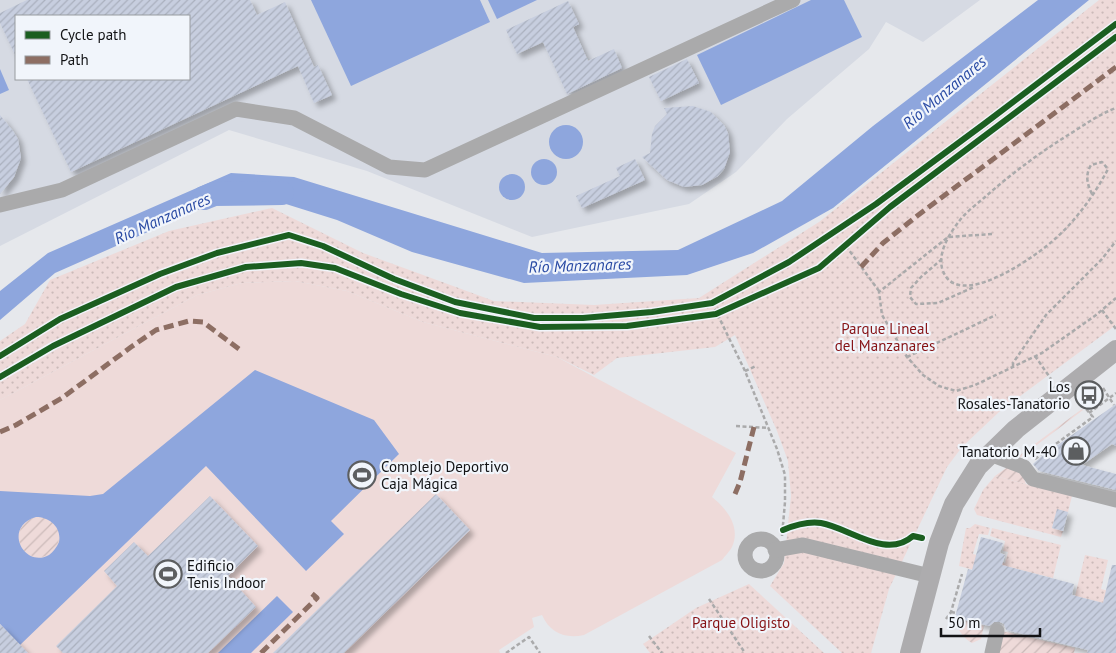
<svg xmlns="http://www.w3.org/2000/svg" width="1116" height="653" viewBox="0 0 1116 653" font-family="'PT Sans',sans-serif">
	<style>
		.built { fill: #d6dae3; fill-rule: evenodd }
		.grass { fill: #eedad9 }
		.park { fill: url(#park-dots) }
		.garden { fill: url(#garden-furrows) }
		.water { fill: #8ea6dd; fill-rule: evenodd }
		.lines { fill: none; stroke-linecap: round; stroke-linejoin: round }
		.river { stroke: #8ea6dd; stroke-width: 24 }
		.building { fill: url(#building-hatch); filter: url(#shadow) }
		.path { stroke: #aaaaab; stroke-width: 2.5; stroke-dasharray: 4 2.5; stroke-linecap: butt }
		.minor { stroke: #aaaaab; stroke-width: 15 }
		.major { stroke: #adacae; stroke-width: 20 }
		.quiet { stroke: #8d6e63; stroke-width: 5; stroke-dasharray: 10 5; stroke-linecap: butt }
		.cycleway-casing { stroke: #f1f5fb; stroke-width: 9 }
		.cycleway { stroke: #1b5e20; stroke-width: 6 }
		.labels { text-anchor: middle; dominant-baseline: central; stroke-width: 4.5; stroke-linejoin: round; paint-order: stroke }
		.park-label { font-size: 15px; fill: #861215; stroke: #f1f5fb }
		.poi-label { font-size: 15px; fill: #121315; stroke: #f1f5fb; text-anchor: end }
		.water-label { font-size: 16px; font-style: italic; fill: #294aa4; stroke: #f1f5fb }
	</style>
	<defs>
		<pattern id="park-dots" width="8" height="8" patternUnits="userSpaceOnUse" patternTransform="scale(1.25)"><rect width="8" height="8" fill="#eedad9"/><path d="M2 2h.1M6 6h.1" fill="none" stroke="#cbbab9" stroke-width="1.8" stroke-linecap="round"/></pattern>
		<pattern id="garden-furrows" width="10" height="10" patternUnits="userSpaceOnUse" patternTransform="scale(1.25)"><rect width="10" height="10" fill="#eedad9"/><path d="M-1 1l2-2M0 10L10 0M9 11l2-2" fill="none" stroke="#cbbab9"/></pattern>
		<pattern id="building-hatch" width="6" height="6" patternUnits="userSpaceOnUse" patternTransform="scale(1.25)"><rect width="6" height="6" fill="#c7cedf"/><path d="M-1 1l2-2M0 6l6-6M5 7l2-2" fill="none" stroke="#aab0be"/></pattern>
		<filter id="shadow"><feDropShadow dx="4.5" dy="4.5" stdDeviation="2.5" flood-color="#0004"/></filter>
	</defs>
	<rect width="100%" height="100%" fill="#e6e8ec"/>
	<path class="built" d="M0 0H980L923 42 886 22 869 49 787 119 736 172 689 204 532 237 367 171 229 130 0 246ZM16 16H189V79H16Z"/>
	<path class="grass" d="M295 281 347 291 423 322 557 357 736 453 712 497C727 509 741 527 732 547 730 551 725 556 722 560L584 635C565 639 550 633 542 615L532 618 534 627 499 650 500 653H0V400L197 295 242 283Z"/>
	<g class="park">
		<polygon points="1099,0 1116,0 1116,325 999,412 962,447 947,467 889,589 871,653 842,653 770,586 784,563 791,496 788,461 777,431 735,335 715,347 617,358 594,375 557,357 423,322 347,291 295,281 242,283 197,295 0,400 0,341 25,324 50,280 169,231 272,208 363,253 494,301 594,305 699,298 819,222"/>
		<polygon points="995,476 1072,496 1068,512 1057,510 1052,528 1063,531 1061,537 977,515 974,509 983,490"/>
		<polygon points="975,524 990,528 988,535 979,534 973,554 1005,563 1008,552 1003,551 1005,541 990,536 992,528 1061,545 1053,578 1009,567 1007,579 959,566 966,528 970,528"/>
		<polygon points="1085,555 1108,560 1101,589 1116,593 1116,606 1075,596"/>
		<polygon points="749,584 824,653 650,653 643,644 696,608"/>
	</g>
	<g class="garden">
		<polygon points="1082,409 1083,410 1017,460 1016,458"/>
		<polygon points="1009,466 1021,471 1026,484 995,476"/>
		<circle cx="39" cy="537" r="20"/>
		<path d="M955 618 984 626 981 639 972 643C963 638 956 628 955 618Z"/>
		<polygon points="1002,631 1075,648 1074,653 996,653"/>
	</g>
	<g class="water">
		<polygon points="311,0 480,0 490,22 351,86"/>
		<polygon points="488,0 537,0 497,19"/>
		<polygon points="811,0 844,0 862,37 721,105 697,55"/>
		<polygon points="1038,0 1089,0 833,208 753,253 687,275 524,283 412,252 337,220 251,193 236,193 55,273 0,320 0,291 48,253 231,173 294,177 542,253 678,250 782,201 873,126"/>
		<polygon points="0,69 9,90 0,94"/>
		<circle cx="566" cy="142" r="17"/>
		<circle cx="544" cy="172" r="13"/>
		<circle cx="512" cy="187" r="13"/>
		<path d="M255 370 374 420 399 454 331 521 344 534 306 571 206 466 20 645 0 624V491L90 496 103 494ZM36 517C49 517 62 527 59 542 57 547 53 552 49 555 24 569 2 527 36 517Z"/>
		<polygon points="277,596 293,612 251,653 218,653"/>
	</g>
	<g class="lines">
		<polyline class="river" points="204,198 214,194 282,193"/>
	</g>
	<g class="building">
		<polygon points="27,0 250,0 257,15 285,2 314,67 318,65 332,95 314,103 298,66 71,172 27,79 189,79 189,16 16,16 16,57 0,23 0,13"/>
		<polygon points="568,1 579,24 573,27 588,61 614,49 622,68 567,94 543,42 517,54 506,30"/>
		<polygon points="687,59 699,83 661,101 649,77"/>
		<polygon points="693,106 711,112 724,125 728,133 730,152 724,169 718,176 702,185 684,187 667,180 642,157 650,153 652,134 655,126 667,114 664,108"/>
		<polygon points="0,115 13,131 18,139 21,158 14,177 0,194"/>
		<polygon points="635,159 645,180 582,208 576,196 620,176 616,168"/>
		<polygon points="1116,404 1116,446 1112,444 1082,465 1116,474 1116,490 1039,471 1033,464 1042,456"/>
		<polygon points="436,494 470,530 344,653 273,653"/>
		<polygon points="210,496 258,546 228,576 256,607 208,653 63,653 56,646 117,586 104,571 134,542 148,556"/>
		<polygon points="1057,509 1068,512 1063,531 1052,528"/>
		<polygon points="981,537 1003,543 1000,553 1005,555 1002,565 1074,584 1072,595 1103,603 1112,565 1116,565 1116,653 1087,653 1088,650 1006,630 1004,624 1000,622 994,622 989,626 955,617 968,569 972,570"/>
		<polygon points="0,624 28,653 0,653"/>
	</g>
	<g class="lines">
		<g class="path">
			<path d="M1092 194C1087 184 1085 175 1091 165L1102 162 1108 169C1095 194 1077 219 1056 238 1038 255 955 315 942 268 938 251 950 233 960 220 967 211 977 204 985 197 1012 173 1042 151 1073 132 1087 123 1100 114 1116 108"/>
			<polyline points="992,234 948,237 879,292 882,315 907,357 923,375 939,386 956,391 975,385 1042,353 1096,315 1116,298"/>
			<polyline points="846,246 879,291"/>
			<polyline points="942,259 921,277 911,288 910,297 916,304 938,303 974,287"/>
			<polyline points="712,303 745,371 777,449 785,475 785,502 782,536"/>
			<polyline points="1102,310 1116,329"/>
			<polyline points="1035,356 1051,379"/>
			<polyline points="907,357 996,315"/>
			<polyline points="1013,366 1013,363 1046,315 1102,259 1116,241"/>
			<polyline points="745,371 756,366"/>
			<polyline points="0,377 53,346 176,287 246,267 301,263 335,268 401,294 460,313 540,327 627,326 716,314 819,268 890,207 1116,37"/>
			<polyline points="1103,388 1114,405"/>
			<polyline points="1089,413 1116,393"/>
			<polyline points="736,426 769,428"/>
			<polyline points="1035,459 1093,417 1082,404"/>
			<polyline points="709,599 745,653"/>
			<polyline points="951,612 956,613"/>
			<polyline points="946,619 951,612 962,574"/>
			<polyline points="649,636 662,653"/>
			<polyline points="506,653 529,637 540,653"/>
		</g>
		<g class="minor">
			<polyline points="0,205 62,190 236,109 294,118 389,167 425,170 793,0"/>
			<polyline points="990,454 1024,467 1033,479 1116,500"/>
			<circle cx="761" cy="555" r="16"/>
			<polyline points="775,550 803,545 930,576"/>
			<polyline points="992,653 997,631"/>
		</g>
		<polyline class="major" points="910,653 939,543 954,504 978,466 1016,429 1116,350"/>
		<g class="quiet">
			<polyline points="861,267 883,243 917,216 1116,67"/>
			<polyline points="0,432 16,425 62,398 131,347 156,330 189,321 203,322 239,349"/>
			<polyline points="735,494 740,482 754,427"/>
			<polyline points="261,653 317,598 310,592"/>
		</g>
		<g class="cycleway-casing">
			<g id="cycleway">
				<polyline points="0,356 60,319 160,274 217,253 289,235 323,246 394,279 455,302 534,318 583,318 652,312 712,303 789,262 876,204 984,124 1116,24"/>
				<polyline points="0,377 53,346 176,287 246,267 301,263 335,268 401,294 460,313 540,327 627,326 716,314 819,268 890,207 1116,37"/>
				<path d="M783 530C795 525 807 521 821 523 850 528 886 560 913 536L922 538"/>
			</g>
		</g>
		<use href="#cycleway" class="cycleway"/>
	</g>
	<defs>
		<g id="bus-ring" transform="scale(1.4375)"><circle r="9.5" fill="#f1f5fb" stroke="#5c5e60" stroke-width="1.5"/><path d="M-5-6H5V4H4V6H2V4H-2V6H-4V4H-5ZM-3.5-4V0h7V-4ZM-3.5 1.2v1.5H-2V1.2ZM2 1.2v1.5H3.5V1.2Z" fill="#5c5e60"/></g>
		<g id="shop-ring" transform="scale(1.4375)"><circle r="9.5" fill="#f1f5fb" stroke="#5c5e60" stroke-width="1.5"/><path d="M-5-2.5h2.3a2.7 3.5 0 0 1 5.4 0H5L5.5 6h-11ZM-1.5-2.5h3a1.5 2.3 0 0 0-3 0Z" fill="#5c5e60"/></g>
		<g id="stadium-ring" transform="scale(1.4375)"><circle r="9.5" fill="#f1f5fb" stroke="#5c5e60" stroke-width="1.5"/><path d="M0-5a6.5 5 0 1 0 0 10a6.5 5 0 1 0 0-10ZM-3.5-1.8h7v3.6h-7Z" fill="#5c5e60"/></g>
	</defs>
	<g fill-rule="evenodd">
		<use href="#bus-ring" x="1089" y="395"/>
		<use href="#shop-ring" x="1076" y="451"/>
		<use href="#stadium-ring" x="362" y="475"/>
		<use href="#stadium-ring" x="168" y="574"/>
	</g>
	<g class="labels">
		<g class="park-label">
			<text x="885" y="328">Parque Lineal<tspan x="885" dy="17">del Manzanares</tspan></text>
			<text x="741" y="622">Parque Oligisto</text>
		</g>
		<g class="poi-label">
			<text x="1070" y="386">Los<tspan x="1070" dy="17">Rosales-Tanatorio</tspan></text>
			<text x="1057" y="451">Tanatorio M-40</text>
			<text x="381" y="466" text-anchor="start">Complejo Deportivo<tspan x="381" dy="17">Caja Mágica</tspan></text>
			<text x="187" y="565" text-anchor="start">Edificio<tspan x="187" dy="17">Tenis Indoor</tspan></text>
		</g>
		<g class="water-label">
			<text transform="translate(944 92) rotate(-40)">Río Manzanares</text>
			<text transform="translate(162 218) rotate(-24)">Río Manzanares</text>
			<text transform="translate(580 265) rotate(-2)">Río Manzanares</text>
		</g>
	</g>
	<rect x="15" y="15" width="175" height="65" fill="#f1f5fb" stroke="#989b9f"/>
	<rect x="25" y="31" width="25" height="8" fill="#1b5e20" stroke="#989b9f"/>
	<text x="60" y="40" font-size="15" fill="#121315">Cycle path</text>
	<rect x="25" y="56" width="25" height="8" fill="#8d6e63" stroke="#989b9f"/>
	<text x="60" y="65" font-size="15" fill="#121315">Path</text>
	<path d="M941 628v8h99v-8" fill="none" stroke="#121315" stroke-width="2.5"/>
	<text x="948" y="628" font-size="15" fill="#121315" stroke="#f1f5fb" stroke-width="4" paint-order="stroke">50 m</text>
</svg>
